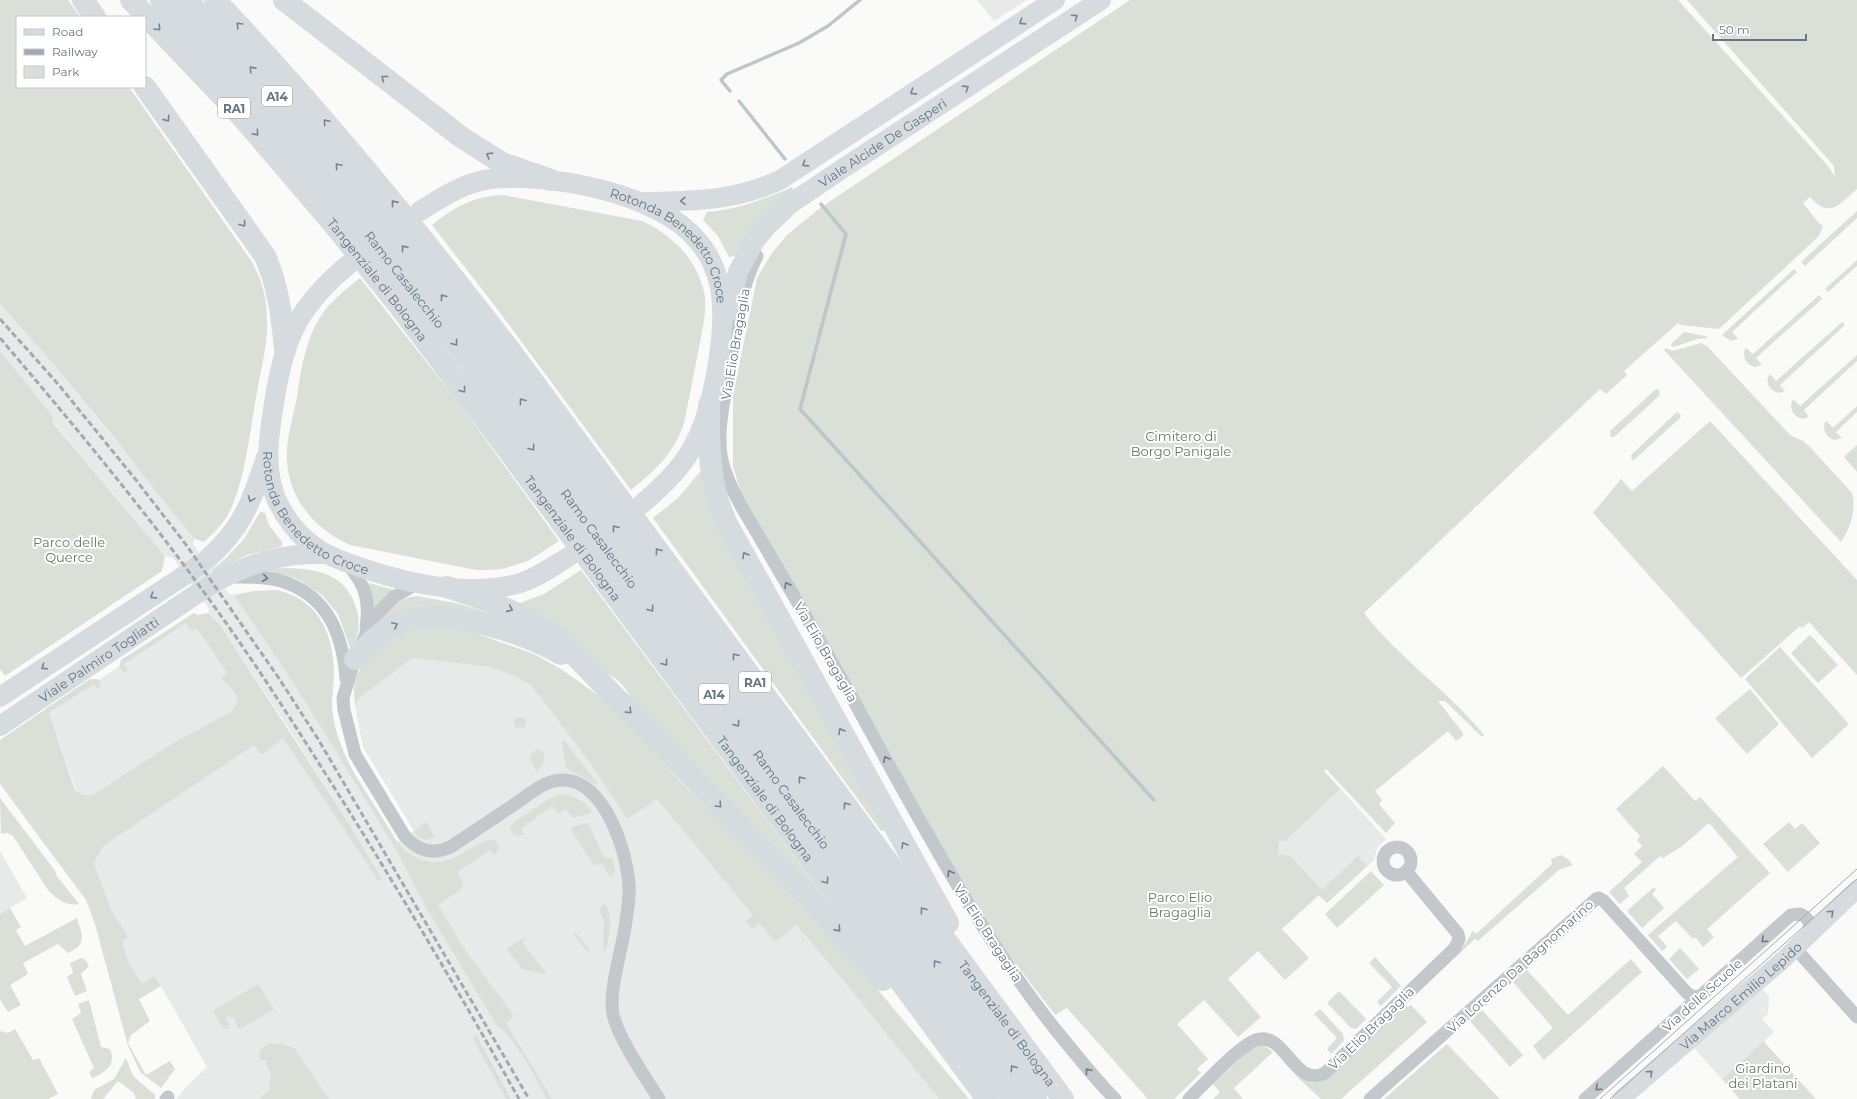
<svg xmlns="http://www.w3.org/2000/svg" width="1857" height="1099" viewBox="0 0 1857 1099" font-family="Montserrat,sans-serif">
	<style>
		.built { fill: #e8e9e9 }
		.green { fill: #dadfd7 }
		.lines { fill: none; stroke-linecap: round; stroke-linejoin: round }
		.stream { stroke: #bbc7cb; stroke-width: 3.5 }
		.primary-tunnel { stroke: #d5d9db; stroke-width: 20; stroke-dasharray: 20 10; stroke-linecap: butt }
		.street { stroke: #c3c8cc; stroke-width: 13 }
		.secondary { stroke: #d6dbdf; stroke-width: 18 }
		.primary { stroke: #d6dbdf; stroke-width: 20 }
		.highway { stroke: #d6dbdf; stroke-width: 22 }
		.tram { stroke: #a2aab0; stroke-width: 1 }
		.rail { stroke: #a2aab0; stroke-width: 3; stroke-dasharray: 6 3; stroke-linecap: butt }
		.oneway { stroke: #768591 }
		.oneway2 { stroke: #6a7a87 }
		.labels { text-anchor: middle; dominant-baseline: central; stroke-width: 4; stroke-linejoin: round; paint-order: stroke }
		.shield { fill: #fff; stroke: #939fa8; stroke-width: 1 }
		.shield-label { font-size: 12px; font-weight: bold; fill: #657683 }
		.street-label { font-size: 13px; fill: #657683; stroke: #fff }
		.park-label { font-size: 13px; fill: #687a64; stroke: #fff }
	</style>
	<rect width="100%" height="100%" fill="#fafaf8"/>
	<g class="built">
		<polygon points="977,0 1027,0 994,21"/>
		<polygon points="0,304 49,359 172,510 192,538 195,539 193,544 229,594 234,595 317,702 353,771 397,842 414,831 363,747 355,706 358,699 413,658 490,667 519,678 530,685 541,698 593,767 627,819 657,798 707,857 777,903 852,991 939,1099 329,1099 302,1060 259,1099 176,1099 185,1088 207,1067 161,986 148,993 129,963 94,863 81,804 49,713 197,615 283,738 376,877 377,882 382,879 350,825 287,726 220,625 208,613 209,609 173,558 165,556 53,422 0,368"/>
		<polygon points="1324,771 1386,839 1377,848 1374,860 1327,903 1319,895 1276,888 1272,816"/>
		<polygon points="0,851 27,898 0,914"/>
		<polygon points="1761,987 1769,997 1768,1014 1762,1019 1774,1032 1722,1079 1693,1047"/>
	</g>
	<g class="green">
		<path d="M0 0H68L80 17H17V87H129L252 262C262 280 267 299 267 320 268 344 261 368 257 392 250 429 247 469 233 504 227 520 216 531 204 542L193 538 107 429 49 359 0 304Z"/>
		<path d="M1130 0H1678L1829 167 1835 177 1834 166 1687 0H1857V189C1847 197 1836 213 1822 207 1817 205 1814 200 1810 197L1803 203 1818 222 1823 226 1819 236 1719 329 1681 325 1678 323 1624 371 1627 375 1606 394 1600 389 1364 613C1399 659 1448 690 1484 735L1482 737 1445 701H1438L1463 733V736L1456 741 1448 731 1375 791 1382 800 1379 804 1395 823 1386 833 1326 769 1324 771 1340 789 1285 841H1279L1278 854 1290 856 1322 890 1358 856 1367 866 1327 903 1319 895 1282 929 1309 958 1285 980 1258 951 1228 979 1261 1017 1238 1037 1204 1000 1177 1024 1208 1059 1197 1069 1201 1073 1174 1099H1148L1067 1008 1055 1015 1007 952 979 911 746 507 733 467V396L757 278 772 253 787 235 820 208Z"/>
		<path d="M792 187 794 191C764 213 755 225 735 256L729 257 718 236 703 220 707 212C737 210 765 199 792 187Z"/>
		<path d="M503 195 642 221C672 235 696 258 704 292 708 312 701 334 698 353 693 376 689 400 684 423 675 452 655 471 631 490L498 310 432 225C456 206 472 197 503 195Z"/>
		<polygon points="1857,211 1857,218 1805,266 1801,262"/>
		<polygon points="1857,260 1857,266 1828,292 1825,289"/>
		<polygon points="1794,269 1797,272 1732,332 1738,339 1731,341 1722,335"/>
		<path d="M360 278 458 402 559 541 528 561 502 569 487 570H476L350 545C315 529 289 500 287 460 286 439 293 417 297 397 301 370 305 342 319 319 329 302 345 290 360 278Z"/>
		<path d="M1819 295 1822 299 1756 358 1762 365 1755 367C1747 365 1742 358 1745 349L1746 348 1753 354Z"/>
		<path d="M1842 322 1845 325 1780 385 1785 391 1779 393C1770 391 1764 382 1770 374L1776 381Z"/>
		<polygon points="1684,332 1705,336 1708,338 1697,339 1674,347 1670,345"/>
		<path d="M1701 343 1707 346 1790 435 1803 441 1810 447 1852 493C1857 508 1850 529 1841 542L1664 350 1666 348 1673 351Z"/>
		<polygon points="0,351 52,416 53,423 165,556 162,571 5,676 0,669"/>
		<path d="M1857 355V361L1804 410 1809 417 1803 419C1794 417 1789 409 1792 401L1794 400 1800 406Z"/>
		<polygon points="1656,389 1659,390 1660,395 1614,437 1611,437 1610,431"/>
		<path d="M1857 406V412L1836 432 1842 438 1835 440C1827 438 1822 431 1825 422L1826 421 1833 428Z"/>
		<polygon points="1677,412 1681,415 1680,418 1634,460 1632,460 1631,455"/>
		<polygon points="1710,421 1857,580 1857,675 1809,622 1802,628 1800,626 1741,678 1593,513 1621,479 1632,491"/>
		<polygon points="1857,445 1857,472 1844,457"/>
		<polygon points="700,472 701,473 887,829 881,831 653,518 678,498"/>
		<polygon points="260,512 265,513 269,525 282,542 282,546 247,555 213,572 211,570 224,560 244,539"/>
		<path d="M268 568C306 568 346 567 357 611 360 623 359 637 352 647H350L338 614 323 596 303 582 294 578 259 569Z"/>
		<path d="M581 570 827 901 826 903 631 701C626 684 615 677 599 669L517 604 544 594Z"/>
		<polygon points="369,583 395,590 373,611 368,585"/>
		<path d="M277 590C319 600 334 634 334 675 334 684 332 694 332 703 332 718 337 736 343 750 348 763 356 776 363 788 375 806 386 824 397 842H398C412 862 436 868 458 856 468 851 477 843 488 840H494C500 844 500 851 494 855L490 850 457 872 463 883 461 889 438 905 465 950 514 1016 506 1023 552 1099H547C533 1074 519 1043 496 1024L428 911 395 848 334 748 289 676 234 595 254 591Z"/>
		<path d="M418 596 460 604 514 621 375 626C386 611 398 597 418 596Z"/>
		<path d="M194 613 197 615 208 613 220 625 350 825 382 879 377 882 376 877 283 738 261 755 254 745 103 846 94 863 111 910 128 937 122 941 129 963 142 984 154 976 161 986 139 999 150 1021 131 1035 128 1043 146 1075 170 1061 175 1069 161 1088 141 1073 128 1046 95 924 86 900 0 784V740L90 679H98L101 685 98 690 94 684 49 713 75 790C82 796 88 798 96 793L180 739 202 728 232 711 237 702V696L234 691 221 678 227 673 197 628 191 631 186 623 124 664 128 671 124 672 119 668 121 660Z"/>
		<path d="M433 627 469 631 534 654 561 669 609 703 680 781 775 876 859 967 969 1099H939L852 991 796 925 775 942 760 923 752 929 746 921 753 915 657 799 627 819 593 767 541 698 530 685 519 678 490 667 413 658 358 699 355 706C355 701 354 695 354 690 355 665 380 642 402 633 411 629 423 629 433 627Z"/>
		<polygon points="1810,635 1838,665 1818,683 1791,653"/>
		<polygon points="1780,647 1849,724 1812,758 1745,679"/>
		<polygon points="1750,689 1779,724 1747,754 1715,718"/>
		<circle cx="520" cy="723" r="6"/>
		<polygon points="563,739 597,783 595,784 571,771 566,767 562,741"/>
		<polygon points="535,750 541,750 544,754 544,762 537,772 529,757"/>
		<polygon points="1663,766 1695,801 1700,797 1770,873 1707,929 1714,937 1703,947 1695,937 1693,939 1676,921 1658,936 1667,947 1662,951 1648,935 1738,857 1709,823 1681,847 1663,858 1660,856 1624,888 1629,896 1620,904 1609,892 1642,862 1634,854 1642,846 1637,840 1640,836 1616,809"/>
		<path d="M559 795C571 794 589 802 592 813L573 818 566 809 558 814 552 806 521 829 524 834C518 838 512 836 510 828L513 823 549 799Z"/>
		<path d="M0 798 56 872V875L79 904C67 907 55 898 48 890L13 836 7 833 1 834Z"/>
		<polygon points="426,822 435,837 426,840 418,837 414,831"/>
		<polygon points="1789,822 1795,829 1802,823 1820,843 1788,872 1763,844"/>
		<polygon points="588,823 604,858 612,858 615,871 610,877 602,863 594,866 571,830 572,827"/>
		<polygon points="1561,855 1569,860 1573,865 1559,870 1478,941 1475,939 1410,1000 1409,999 1463,947 1473,931 1476,934 1552,864 1551,859"/>
		<polygon points="1371,871 1384,885 1337,928 1325,914"/>
		<polygon points="1654,887 1656,890 1652,894 1664,908 1642,928 1627,911"/>
		<path d="M605 903C614 917 609 935 606 951L603 949 604 921 599 909Z"/>
		<path d="M10 908 21 927 16 930 25 946 77 918C82 935 88 944 68 953L58 944 23 963 28 974 10 985 21 1005 8 1012 0 999V914Z"/>
		<polygon points="575,932 589,949 588,952 574,935"/>
		<polygon points="525,937 526,939 522,942 546,973 546,975 522,969 507,949"/>
		<polygon points="1680,948 1699,969 1687,979 1669,959"/>
		<polygon points="1375,957 1401,986 1381,1006 1377,1002 1392,987 1369,963"/>
		<polygon points="81,958 85,959 89,966 81,974 87,991 75,996 67,977 73,973 70,963"/>
		<polygon points="1631,959 1642,972 1544,1060 1533,1046 1553,1028 1513,982 1527,970 1568,1015"/>
		<polygon points="258,984 274,1009 240,1029 237,1027 235,1019 228,1016 226,1018 230,1027 227,1029 224,1029 213,1011"/>
		<polygon points="1339,991 1366,1019 1356,1029 1351,1028 1327,1003"/>
		<path d="M89 1000 101 1047 110 1049C117 1064 105 1073 92 1078L89 1072 94 1068 72 1019 81 1013 78 1004Z"/>
		<polygon points="1405,1004 1408,1007 1411,1005 1427,1022 1341,1099 1321,1099 1295,1075 1312,1083 1323,1080"/>
		<polygon points="1320,1009 1343,1034 1344,1041 1331,1054 1327,1049 1337,1038 1314,1014"/>
		<polygon points="1482,1010 1523,1055 1510,1067 1470,1021"/>
		<polygon points="15,1029 33,1060 39,1058 58,1094 48,1099 0,1099 0,1031 8,1033"/>
		<polygon points="476,1035 511,1099 506,1099 473,1039"/>
		<polygon points="1764,1041 1766,1044 1816,1099 1740,1099 1722,1079"/>
		<polygon points="268,1044 282,1044 294,1048 329,1099 259,1099 270,1089 269,1084 271,1073 266,1064 267,1060 261,1060 259,1058 260,1050"/>
		<polygon points="1447,1044 1500,1099 1384,1099"/>
		<polygon points="1263,1045 1273,1052 1234,1088 1243,1099 1213,1099 1220,1092 1213,1084 1251,1049"/>
		<polygon points="126,1058 133,1076 155,1095 155,1099 136,1099 134,1093 118,1081 103,1099 91,1099 94,1090 114,1079"/>
	</g>
	<g class="lines">
		<g class="stream">
			<polyline points="730,91 721,80 727,74 799,43 828,26 860,0"/>
			<polyline points="739,101 785,159"/>
			<polyline points="821,204 846,234 800,409 1154,800"/>
		</g>
		<g class="primary-tunnel">
			<polyline points="185,575 205,561"/>
			<polyline points="198,593 219,580"/>
		</g>
		<g class="street">
			<path d="M757 256C739 291 736 332 729 371 725 398 717 427 721 455 724 473 733 490 741 506 786 582 831 658 873 736 929 837 983 938 1055 1029 1075 1053 1093 1077 1115 1099"/>
			<path d="M347 564C366 585 370 601 366 628"/>
			<path d="M232 577C248 577 265 576 281 581 328 595 343 635 346 679"/>
			<path d="M418 583 394 597 375 616 370 624 355 659 343 698 344 710 355 754 404 835C417 851 433 856 452 846 473 832 494 818 515 804 527 796 540 784 554 781 600 771 624 843 628 876 631 891 628 907 626 921 623 947 608 991 613 1014 618 1038 645 1077 659 1099"/>
			<circle cx="1397" cy="861" r="14"/>
			<polyline points="1795,948 1857,1017"/>
			<polyline points="166,1099 168,1097"/>
			<path d="M1189 1099C1203 1085 1239 1046 1256 1040 1285 1030 1294 1089 1325 1073L1455 948 1459 939 1458 934 1406 871"/>
			<polyline points="1370,1099 1596,899 1599,898 1604,901 1687,993 1693,997 1700,996"/>
			<path d="M1585 1099 1791 915 1800 914C1810 918 1812 926 1807 936"/>
		</g>
		<path class="secondary" id="s1" d="M1621 1099 1784 959 1857 889"/>
		<g class="primary">
			<path d="M646 202C694 201 735 201 780 180L1055 0"/>
			<path id="s2" d="M420 211C442 197 465 182 491 179 550 173 658 193 697 240 708 252 715 267 719 283 729 325 713 414 691 450 679 471 660 488 642 504"/>
			<path id="s3" d="M349 264C300 305 285 335 275 397 270 429 263 464 275 496 283 516 299 537 318 549 333 559 351 564 368 570 415 585 468 596 517 584 536 579 553 566 570 556"/>
			<path id="s4" d="M726 314 738 272 748 253 756 239 767 226 790 204 845 167 1101 0"/>
			<path d="M205 561C243 528 251 503 266 457"/>
			<path d="M219 580C256 561 284 553 326 554"/>
			<polyline points="0,697 185,575"/>
			<path id="s5" d="M0 726 198 593"/>
		</g>
		<g class="highway">
			<polyline points="83,0 95,17"/>
			<path id="s6" d="M131 0 242 117 331 221 397 303 502 442 987 1099"/>
			<path id="s7" d="M161 0 270 117 348 208 462 352 1012 1099"/>
			<polyline points="186,0 238,53 313,136 465,324 1036,1099"/>
			<path id="s8" d="M215 0C322 112 418 231 512 353L1063 1099"/>
			<polyline points="284,0 461,137 502,163 551,180"/>
			<path d="M145 87 265 256C278 286 282 316 285 349"/>
			<path d="M709 405C709 448 708 482 726 522L948 923"/>
			<path d="M447 587C491 601 522 613 560 640L812 901 883 980"/>
			<path d="M355 659C369 642 384 628 405 621 447 607 524 633 561 654"/>
		</g>
		<g class="tram">
			<polyline points="1600,1099 1857,869"/>
			<polyline points="1610,1099 1857,879"/>
		</g>
		<g class="rail">
			<polyline points="0,319 58,384 136,480 187,546 278,677 318,739 529,1099"/>
			<path d="M0 338C74 425 147 513 214 606 256 664 294 724 332 784 397 887 459 992 519 1099"/>
		</g>
	</g>
	<defs><path id="oneway-chevron" d="M-2-3.5L2.5 0L-2 3.5" fill="none" stroke-width="1.6" stroke-linecap="round" stroke-linejoin="round"/></defs>
	<g class="oneway">
		<use href="#oneway-chevron" transform="translate(1075 17) rotate(-34)"/>
		<use href="#oneway-chevron" transform="translate(1022 22) rotate(147)"/>
		<use href="#oneway-chevron" transform="translate(239 25) rotate(-134)"/>
		<use href="#oneway-chevron" transform="translate(158 28) rotate(46)"/>
		<use href="#oneway-chevron" transform="translate(252 69) rotate(-132)"/>
		<use href="#oneway-chevron" transform="translate(384 78) rotate(-142)"/>
		<use href="#oneway-chevron" transform="translate(966 88) rotate(-33)"/>
		<use href="#oneway-chevron" transform="translate(913 92) rotate(147)"/>
		<use href="#oneway-chevron" transform="translate(167 119) rotate(55)"/>
		<use href="#oneway-chevron" transform="translate(326 122) rotate(-131)"/>
		<use href="#oneway-chevron" transform="translate(256 133) rotate(49)"/>
		<use href="#oneway-chevron" transform="translate(489 155) rotate(-148)"/>
		<use href="#oneway-chevron" transform="translate(805 164) rotate(147)"/>
		<use href="#oneway-chevron" transform="translate(338 166) rotate(-130)"/>
		<use href="#oneway-chevron" transform="translate(683 201) rotate(178)"/>
		<use href="#oneway-chevron" transform="translate(394 203) rotate(-129)"/>
		<use href="#oneway-chevron" transform="translate(243 224) rotate(54)"/>
		<use href="#oneway-chevron" transform="translate(404 248) rotate(-129)"/>
		<use href="#oneway-chevron" transform="translate(443 297) rotate(-128)"/>
		<use href="#oneway-chevron" transform="translate(455 343) rotate(52)"/>
		<use href="#oneway-chevron" transform="translate(463 390) rotate(53)"/>
		<use href="#oneway-chevron" transform="translate(522 401) rotate(-127)"/>
		<use href="#oneway-chevron" transform="translate(532 448) rotate(54)"/>
		<use href="#oneway-chevron" transform="translate(251 499) rotate(111)"/>
		<use href="#oneway-chevron" transform="translate(615 528) rotate(-126)"/>
		<use href="#oneway-chevron" transform="translate(658 551) rotate(-126)"/>
		<use href="#oneway-chevron" transform="translate(745 555) rotate(-119)"/>
		<use href="#oneway-chevron" transform="translate(153 596) rotate(147)"/>
		<use href="#oneway-chevron" transform="translate(510 609) rotate(24)"/>
		<use href="#oneway-chevron" transform="translate(651 609) rotate(54)"/>
		<use href="#oneway-chevron" transform="translate(395 625) rotate(-25)"/>
		<use href="#oneway-chevron" transform="translate(735 656) rotate(-126)"/>
		<use href="#oneway-chevron" transform="translate(665 663) rotate(53)"/>
		<use href="#oneway-chevron" transform="translate(44 667) rotate(146)"/>
		<use href="#oneway-chevron" transform="translate(629 711) rotate(46)"/>
		<use href="#oneway-chevron" transform="translate(737 724) rotate(54)"/>
		<use href="#oneway-chevron" transform="translate(841 731) rotate(-119)"/>
		<use href="#oneway-chevron" transform="translate(801 779) rotate(-126)"/>
		<use href="#oneway-chevron" transform="translate(719 805) rotate(46)"/>
		<use href="#oneway-chevron" transform="translate(846 805) rotate(-126)"/>
		<use href="#oneway-chevron" transform="translate(904 845) rotate(-119)"/>
		<use href="#oneway-chevron" transform="translate(826 881) rotate(54)"/>
		<use href="#oneway-chevron" transform="translate(923 910) rotate(-126)"/>
		<use href="#oneway-chevron" transform="translate(1831 913) rotate(-43)"/>
		<use href="#oneway-chevron" transform="translate(838 929) rotate(48)"/>
		<use href="#oneway-chevron" transform="translate(936 963) rotate(-126)"/>
		<use href="#oneway-chevron" transform="translate(1013 1068) rotate(-126)"/>
		<use href="#oneway-chevron" transform="translate(1650 1073) rotate(-42)"/>
	</g>
	<g class="oneway2">
		<use href="#oneway-chevron" transform="translate(265 578) rotate(7)"/>
		<use href="#oneway-chevron" transform="translate(787 585) rotate(-120)"/>
		<use href="#oneway-chevron" transform="translate(886 759) rotate(-119)"/>
		<use href="#oneway-chevron" transform="translate(950 873) rotate(-121)"/>
		<use href="#oneway-chevron" transform="translate(1764 940) rotate(138)"/>
		<use href="#oneway-chevron" transform="translate(1088 1071) rotate(-128)"/>
		<use href="#oneway-chevron" transform="translate(1598 1088) rotate(138)"/>
	</g>
	<g class="labels">
		<g class="shield">
			<rect x="262" y="86" width="30" height="20" rx="3"/>
			<rect x="218" y="98" width="32" height="20" rx="3"/>
			<rect x="739" y="672" width="32" height="20" rx="3"/>
			<rect x="699" y="684" width="30" height="20" rx="3"/>
		</g>
		<g class="shield-label">
			<text x="277" y="96">A14</text>
			<text x="234" y="108">RA1</text>
			<text x="755" y="682">RA1</text>
			<text x="714" y="694">A14</text>
		</g>
		<g class="street-label">
			<text stroke="none"><textPath href="#s4" startOffset="241">Viale Alcide De Gasperi</textPath></text>
			<text stroke="none"><textPath href="#s2" startOffset="284">Rotonda Benedetto Croce</textPath></text>
			<text stroke="none"><textPath href="#s6" startOffset="373">Tangenziale di Bologna</textPath></text>
			<text stroke="none"><textPath href="#s7" startOffset="371">Ramo Casalecchio</textPath></text>
			<text transform="translate(735 344) rotate(-80)">Via Elio Bragaglia</text>
			<text stroke="none"><textPath href="#s3" startOffset="296">Rotonda Benedetto Croce</textPath></text>
			<text stroke="none"><textPath href="#s6" startOffset="697">Tangenziale di Bologna</textPath></text>
			<text stroke="none"><textPath href="#s7" startOffset="695">Ramo Casalecchio</textPath></text>
			<text transform="translate(826 652) rotate(60)">Via Elio Bragaglia</text>
			<text stroke="none"><textPath href="#s5" startOffset="119">Viale Palmiro Togliatti</textPath></text>
			<text stroke="none"><textPath href="#s6" startOffset="1021">Tangenziale di Bologna</textPath></text>
			<text stroke="none"><textPath href="#s7" startOffset="1019">Ramo Casalecchio</textPath></text>
			<text transform="translate(988 933) rotate(57)">Via Elio Bragaglia</text>
			<text transform="translate(1520 966) rotate(-42)">Via Lorenzo Da Bagnomarino</text>
			<text transform="translate(1702 995) rotate(-42)">Via delle Scuole</text>
			<text stroke="none"><textPath href="#s1" startOffset="158">Via Marco Emilio Lepido</textPath></text>
			<text stroke="none"><textPath href="#s8" startOffset="1295">Tangenziale di Bologna</textPath></text>
			<text transform="translate(1371 1028) rotate(-44)">Via Elio Bragaglia</text>
		</g>
		<g class="park-label">
			<text x="1181" y="436">Cimitero di<tspan x="1181" dy="15">Borgo Panigale</tspan></text>
			<text x="69" y="542">Parco delle<tspan x="69" dy="15">Querce</tspan></text>
			<text x="1180" y="897">Parco Elio<tspan x="1180" dy="15">Bragaglia</tspan></text>
			<text x="1763" y="1068">Giardino<tspan x="1763" dy="15">dei Platani</tspan></text>
		</g>
	</g>
	<rect x="16" y="16" width="130" height="72" fill="#ffffff" stroke="#c1c8cd"/>
	<rect x="24" y="29" width="20" height="6" fill="#d6dbdf" stroke="#c1c8cd"/>
	<text x="52" y="36" font-size="12" fill="#657683">Road</text>
	<rect x="24" y="49" width="20" height="6" fill="#a2aab0" stroke="#c1c8cd"/>
	<text x="52" y="56" font-size="12" fill="#657683">Railway</text>
	<rect x="24" y="66" width="20" height="12" fill="#dadfd7" stroke="#c1c8cd"/>
	<text x="52" y="76" font-size="12" fill="#657683">Park</text>
	<path d="M1713 34v6h93v-6" fill="none" stroke="#657683" stroke-width="2"/>
	<text x="1719" y="34" font-size="12" fill="#657683" stroke="#ffffff" stroke-width="3" paint-order="stroke">50 m</text>
</svg>
